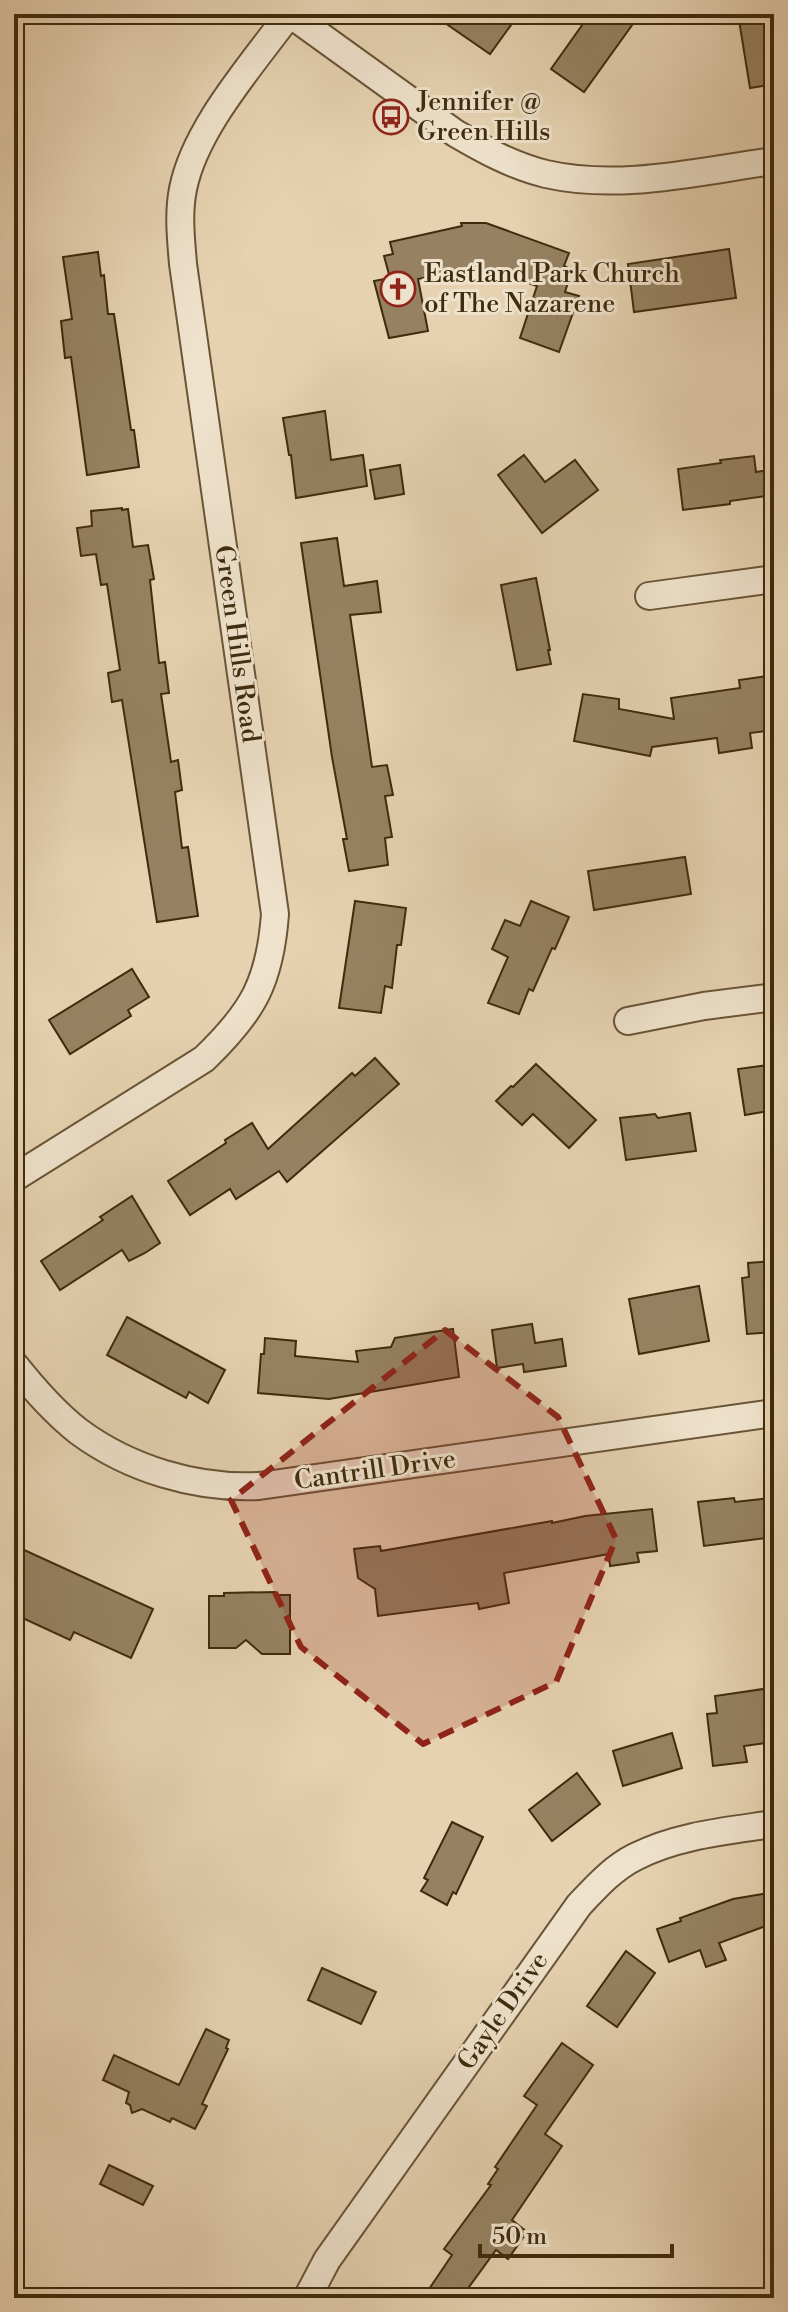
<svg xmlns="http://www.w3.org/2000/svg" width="788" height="2312" viewBox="0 0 788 2312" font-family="'Libre Bodoni',serif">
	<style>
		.building { fill: #968262; stroke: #3f2b0d; stroke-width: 2 }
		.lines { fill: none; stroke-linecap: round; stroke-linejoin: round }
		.minor-casing { stroke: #695536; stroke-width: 30 }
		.minor { stroke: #efe2cc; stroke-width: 26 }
		.marked { fill: #8f2418; fill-opacity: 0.2; stroke: #8f2418; stroke-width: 6; stroke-dasharray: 16 10; stroke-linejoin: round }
		.labels { text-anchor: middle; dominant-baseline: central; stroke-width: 6; stroke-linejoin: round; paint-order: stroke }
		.poi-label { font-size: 26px; fill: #3f2b0d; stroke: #efe2cc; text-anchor: start }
		.street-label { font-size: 26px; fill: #3f2b0d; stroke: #efe2cc }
	</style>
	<rect width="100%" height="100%" fill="#e6d2b1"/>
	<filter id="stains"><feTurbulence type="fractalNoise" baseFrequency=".0025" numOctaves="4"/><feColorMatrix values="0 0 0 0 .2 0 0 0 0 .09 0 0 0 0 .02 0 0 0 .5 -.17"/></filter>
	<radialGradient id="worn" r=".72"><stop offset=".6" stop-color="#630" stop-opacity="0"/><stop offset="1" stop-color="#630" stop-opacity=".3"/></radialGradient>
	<g class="building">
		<polygon points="432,14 519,14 490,54"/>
		<polygon points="590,14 640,14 584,92 551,69"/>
		<polygon points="738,14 774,14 774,84 750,88"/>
		<polygon points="461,223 486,223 569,253 564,266 572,270 565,292 579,296 559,352 520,338 537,286 494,271 470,269 418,279 428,331 389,338 374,281 390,278 384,256 393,254 390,242 462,226"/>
		<polygon points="729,249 736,298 634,312 628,264"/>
		<polygon points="98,252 101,276 104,275 108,314 114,314 131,430 134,430 139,467 87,475 71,357 65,358 61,321 72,319 63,257"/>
		<polygon points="325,411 331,460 363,455 367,486 296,498 291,455 289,455 283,418"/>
		<polygon points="524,455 545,482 575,460 598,490 542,533 498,475"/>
		<polygon points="754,456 756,472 774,469 774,495 730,501 730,504 683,510 678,469 721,463 720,460"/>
		<polygon points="400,465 404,494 375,499 370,470"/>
		<polygon points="122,508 122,510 128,509 133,547 148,545 154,579 150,580 159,663 165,662 169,693 161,694 171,762 178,760 182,790 175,792 182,848 188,847 198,916 157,922 122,700 112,702 108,673 120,670 107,584 101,585 96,554 81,556 77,528 92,526 91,511"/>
		<polygon points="337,538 344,586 377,581 381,612 350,615 372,767 387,765 393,795 385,796 392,837 385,838 388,865 349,871 343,839 347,839 332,757 301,543"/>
		<polygon points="536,578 550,650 548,650 551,664 517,670 501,585"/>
		<polygon points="774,675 774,730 750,733 752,748 719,753 717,738 652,747 650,756 574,741 583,694 619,699 619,709 674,719 671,698 740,688 739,680"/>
		<polygon points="685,857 691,894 594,910 588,871"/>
		<polygon points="355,901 406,908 401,945 397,945 392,988 385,986 381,1013 339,1008"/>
		<polygon points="531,901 569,917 555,949 552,948 533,991 529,989 519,1014 488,1003 508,957 492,949 505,920 520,926"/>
		<polygon points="132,969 149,997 128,1010 131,1016 70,1054 49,1020"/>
		<polygon points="375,1058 399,1084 287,1182 279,1171 236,1199 230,1189 190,1215 168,1181 226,1143 225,1140 252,1123 268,1149 352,1073 355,1076"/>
		<polygon points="536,1064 596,1120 569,1148 533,1114 522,1125 496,1101 511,1086 513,1087"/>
		<polygon points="774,1064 774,1110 745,1115 738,1069"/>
		<polygon points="690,1113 696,1151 626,1160 620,1118 655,1114 658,1118"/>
		<polygon points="132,1196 160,1243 145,1253 129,1261 122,1250 60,1290 41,1261 103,1220 100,1217"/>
		<polygon points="774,1261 774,1332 747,1334 742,1278 749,1277 748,1263"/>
		<polygon points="699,1286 709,1341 639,1354 629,1299"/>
		<polygon points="127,1317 225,1370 208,1403 189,1392 186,1398 107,1355"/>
		<polygon points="532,1324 535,1343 562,1339 566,1366 524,1372 523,1364 497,1368 492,1330"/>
		<polygon points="453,1329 459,1377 329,1399 258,1393 261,1354 264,1354 265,1338 296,1341 295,1356 358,1362 356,1351 391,1347 395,1338"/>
		<polygon points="734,1498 735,1502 770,1498 774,1537 704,1546 698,1502"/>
		<polygon points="652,1509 657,1551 637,1553 639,1562 610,1566 609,1554 504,1573 509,1603 479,1609 478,1603 378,1616 375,1589 358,1578 354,1549 380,1546 381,1551 552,1521 552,1523 585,1516"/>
		<polygon points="22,1549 153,1609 131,1658 74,1632 70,1640 14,1614 14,1567"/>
		<polygon points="275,1592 276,1595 290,1595 290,1654 262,1654 246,1640 236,1648 209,1648 209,1596 224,1596 224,1593"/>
		<polygon points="770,1688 774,1717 774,1742 744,1746 747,1762 713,1766 707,1714 717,1713 715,1696"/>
		<polygon points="672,1733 682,1768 623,1786 613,1751"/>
		<polygon points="577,1773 600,1804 552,1841 529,1810"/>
		<polygon points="452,1822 483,1837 456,1894 453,1892 447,1905 421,1891 428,1880 424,1878"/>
		<polygon points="774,1892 774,1923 719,1943 726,1960 706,1967 700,1950 669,1962 657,1929 681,1921 680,1918 733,1899"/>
		<polygon points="626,1951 655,1973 617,2027 587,2006"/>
		<polygon points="322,1968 376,1992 361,2024 308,2000"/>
		<polygon points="206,2029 229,2040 226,2048 228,2049 202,2104 207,2106 195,2129 172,2118 170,2122 142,2109 132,2113 130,2105 126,2103 129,2092 103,2080 114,2055 179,2085"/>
		<polygon points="562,2043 593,2065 545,2134 562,2146 512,2220 527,2232 508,2259 496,2250 461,2298 423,2298 452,2255 444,2249 491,2185 488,2184 498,2169 495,2167 537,2105 524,2096"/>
		<polygon points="109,2165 153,2186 143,2205 100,2184"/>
	</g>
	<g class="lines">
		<g class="minor-casing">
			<g id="minor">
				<path d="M290 14 455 133C484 150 513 166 546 174 621 191 699 171 774 161"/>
				<polyline points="649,596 774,579"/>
				<polyline points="628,1021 704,1006 774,997"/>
				<path d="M14 1178 204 1059C253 1012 270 982 275 914L183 264C181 239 178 214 183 189 195 128 252 65 289 14"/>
				<path d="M14 1364C33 1388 54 1412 78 1431 129 1469 196 1489 259 1486L774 1413"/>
				<path d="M307 2298 327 2260 579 1905C596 1887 613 1868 635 1857 678 1835 727 1831 774 1824"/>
			</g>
		</g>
		<use href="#minor" class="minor"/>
	</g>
	<path class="marked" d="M445 1330 558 1417 616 1539 556 1682 423 1744 301 1647 231 1500Z"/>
	<defs>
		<g id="bus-ring" transform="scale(1.8)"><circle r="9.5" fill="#efe2cc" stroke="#8f2418" stroke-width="1.5"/><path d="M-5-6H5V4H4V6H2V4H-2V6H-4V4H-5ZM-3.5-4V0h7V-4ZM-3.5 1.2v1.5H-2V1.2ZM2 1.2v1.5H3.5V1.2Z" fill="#8f2418"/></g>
		<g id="church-ring" transform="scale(1.8)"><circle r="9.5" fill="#efe2cc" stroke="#8f2418" stroke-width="1.5"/><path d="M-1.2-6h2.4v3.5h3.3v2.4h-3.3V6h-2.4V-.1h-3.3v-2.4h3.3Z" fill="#8f2418"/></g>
	</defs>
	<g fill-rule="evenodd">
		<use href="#bus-ring" x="391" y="117"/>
		<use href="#church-ring" x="398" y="289"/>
	</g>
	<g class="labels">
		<g class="poi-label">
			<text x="417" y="102">Jennifer @<tspan x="417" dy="30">Green Hills</tspan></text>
			<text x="424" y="274">Eastland Park Church<tspan x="424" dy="30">of The Nazarene</tspan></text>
		</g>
		<g class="street-label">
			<text transform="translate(237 644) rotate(82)">Green Hills Road</text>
			<text transform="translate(375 1470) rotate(-8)">Cantrill Drive</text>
			<text transform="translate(503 2011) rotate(-55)">Gayle Drive</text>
		</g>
	</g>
	<rect width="788" height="2312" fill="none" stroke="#e6d2b1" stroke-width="48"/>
	<rect x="16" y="16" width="756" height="2280" fill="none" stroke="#3f2b0d" stroke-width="4"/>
	<rect x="24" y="24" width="740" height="2264" fill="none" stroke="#3f2b0d" stroke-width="2"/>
	<path d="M480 2244v12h192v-12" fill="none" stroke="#3f2b0d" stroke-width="4"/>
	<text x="492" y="2244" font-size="24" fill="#3f2b0d" stroke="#efe2cc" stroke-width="6" paint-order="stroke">50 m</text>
	<rect width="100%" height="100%" filter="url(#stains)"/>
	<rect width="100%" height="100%" fill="url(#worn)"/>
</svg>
